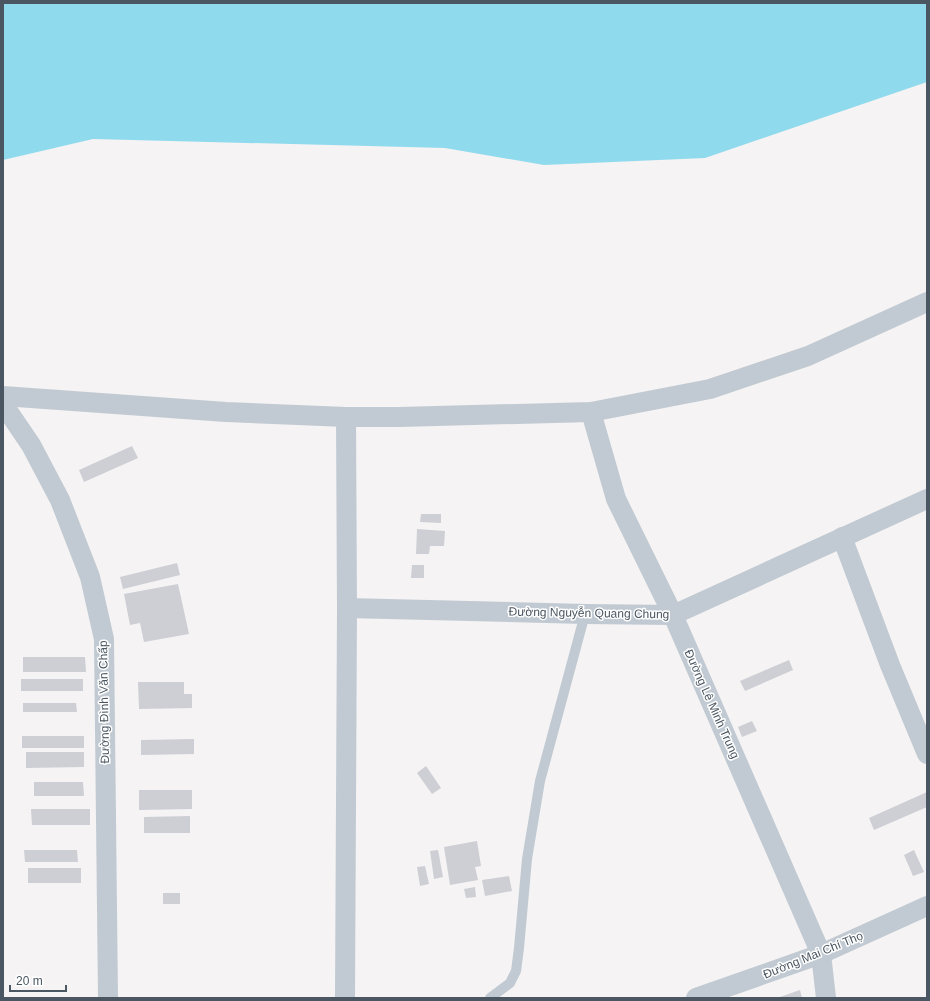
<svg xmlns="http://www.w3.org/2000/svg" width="930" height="1001" viewBox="0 0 930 1001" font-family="Arial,sans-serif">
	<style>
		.water { fill: #90daee }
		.building { fill: #cdcfd5 }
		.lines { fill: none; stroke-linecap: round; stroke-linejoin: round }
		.service { stroke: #c1cad2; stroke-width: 10 }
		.minor { stroke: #c1cad2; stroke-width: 20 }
		.labels { text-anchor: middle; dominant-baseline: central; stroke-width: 3; stroke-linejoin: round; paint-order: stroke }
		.street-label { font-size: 12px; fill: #4a5661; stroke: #fff }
	</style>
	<rect width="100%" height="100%" fill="#f5f3f3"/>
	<polygon class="water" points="3,3 927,3 927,82 705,158 544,165 445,148 93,139 3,160"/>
	<g class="building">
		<polygon points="132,446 138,458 84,482 79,470"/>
		<polygon points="421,514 441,514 441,523 420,522"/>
		<polygon points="417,529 445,531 444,546 430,546 429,554 416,554"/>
		<polygon points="177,563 180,575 123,589 120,577"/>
		<polygon points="412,565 424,565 424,578 411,578"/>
		<polygon points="178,584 189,634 144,642 140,623 130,625 124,594"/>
		<polygon points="23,657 85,657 86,672 23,672"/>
		<polygon points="789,660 793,670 745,691 740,681"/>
		<rect x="21" y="679" width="62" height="12"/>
		<polygon points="138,682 184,682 184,694 192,694 192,708 139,709"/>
		<polygon points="23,703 76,703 77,712 23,712"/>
		<polygon points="752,721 757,731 742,737 738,727"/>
		<rect x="22" y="736" width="62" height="12"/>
		<polygon points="194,739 194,754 141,755 141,740"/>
		<polygon points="26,752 84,752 84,767 26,768"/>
		<polygon points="426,766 441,788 432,794 417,773"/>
		<polygon points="34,782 83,782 84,796 34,796"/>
		<polygon points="139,790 192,790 192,809 139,810"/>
		<polygon points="927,792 927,807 874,830 869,818"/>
		<polygon points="31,809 90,809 90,825 32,825"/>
		<polygon points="190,816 190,833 144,833 144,817"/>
		<polygon points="477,841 481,866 475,867 478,880 450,885 444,847"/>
		<polygon points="24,850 77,850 78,862 25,862"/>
		<polygon points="438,850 443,877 434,879 430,851"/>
		<polygon points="914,850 924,872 913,876 904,855"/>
		<polygon points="425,866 429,884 420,886 417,867"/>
		<rect x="28" y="868" width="53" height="15"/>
		<polygon points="509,876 512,891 485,896 482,880"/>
		<polygon points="475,887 476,897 466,898 464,889"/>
		<rect x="163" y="893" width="17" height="11"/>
		<polygon points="800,990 802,998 780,998 780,997"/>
	</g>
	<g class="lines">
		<polyline class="service" points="490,998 510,983 516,971 519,948 527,859 540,781 585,614"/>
		<g class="minor">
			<polyline points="3,396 226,412 346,417 399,417 591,412 710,389 808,356 927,302"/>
			<polyline points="3,404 31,445 60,500 90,577 104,639 108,998"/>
			<polyline points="591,412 616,499 673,615 821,954 826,998"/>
			<polyline points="842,537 890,665 927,754"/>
			<polyline points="347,608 585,614 673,615 927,499"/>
			<polyline points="345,998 347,608 346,417"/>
			<polyline points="696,998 821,954 927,906"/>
		</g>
	</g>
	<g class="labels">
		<g class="street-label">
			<text transform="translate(589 613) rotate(1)">Đường Nguyễn Quang Chung</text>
			<text transform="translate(104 702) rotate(-91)">Đường Đình Văn Chấp</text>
			<text transform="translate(712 704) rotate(66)">Đường Lê Minh Trung</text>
			<text transform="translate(813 955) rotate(-22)">Đường Mai Chí Thọ</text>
		</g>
	</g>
	<rect width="930" height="1001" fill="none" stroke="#4a5661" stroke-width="8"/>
	<path d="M10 985v6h56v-6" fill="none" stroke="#4a5661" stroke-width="2"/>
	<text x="16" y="985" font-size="12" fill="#4a5661" stroke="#ffffff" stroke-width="3" paint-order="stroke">20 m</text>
</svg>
